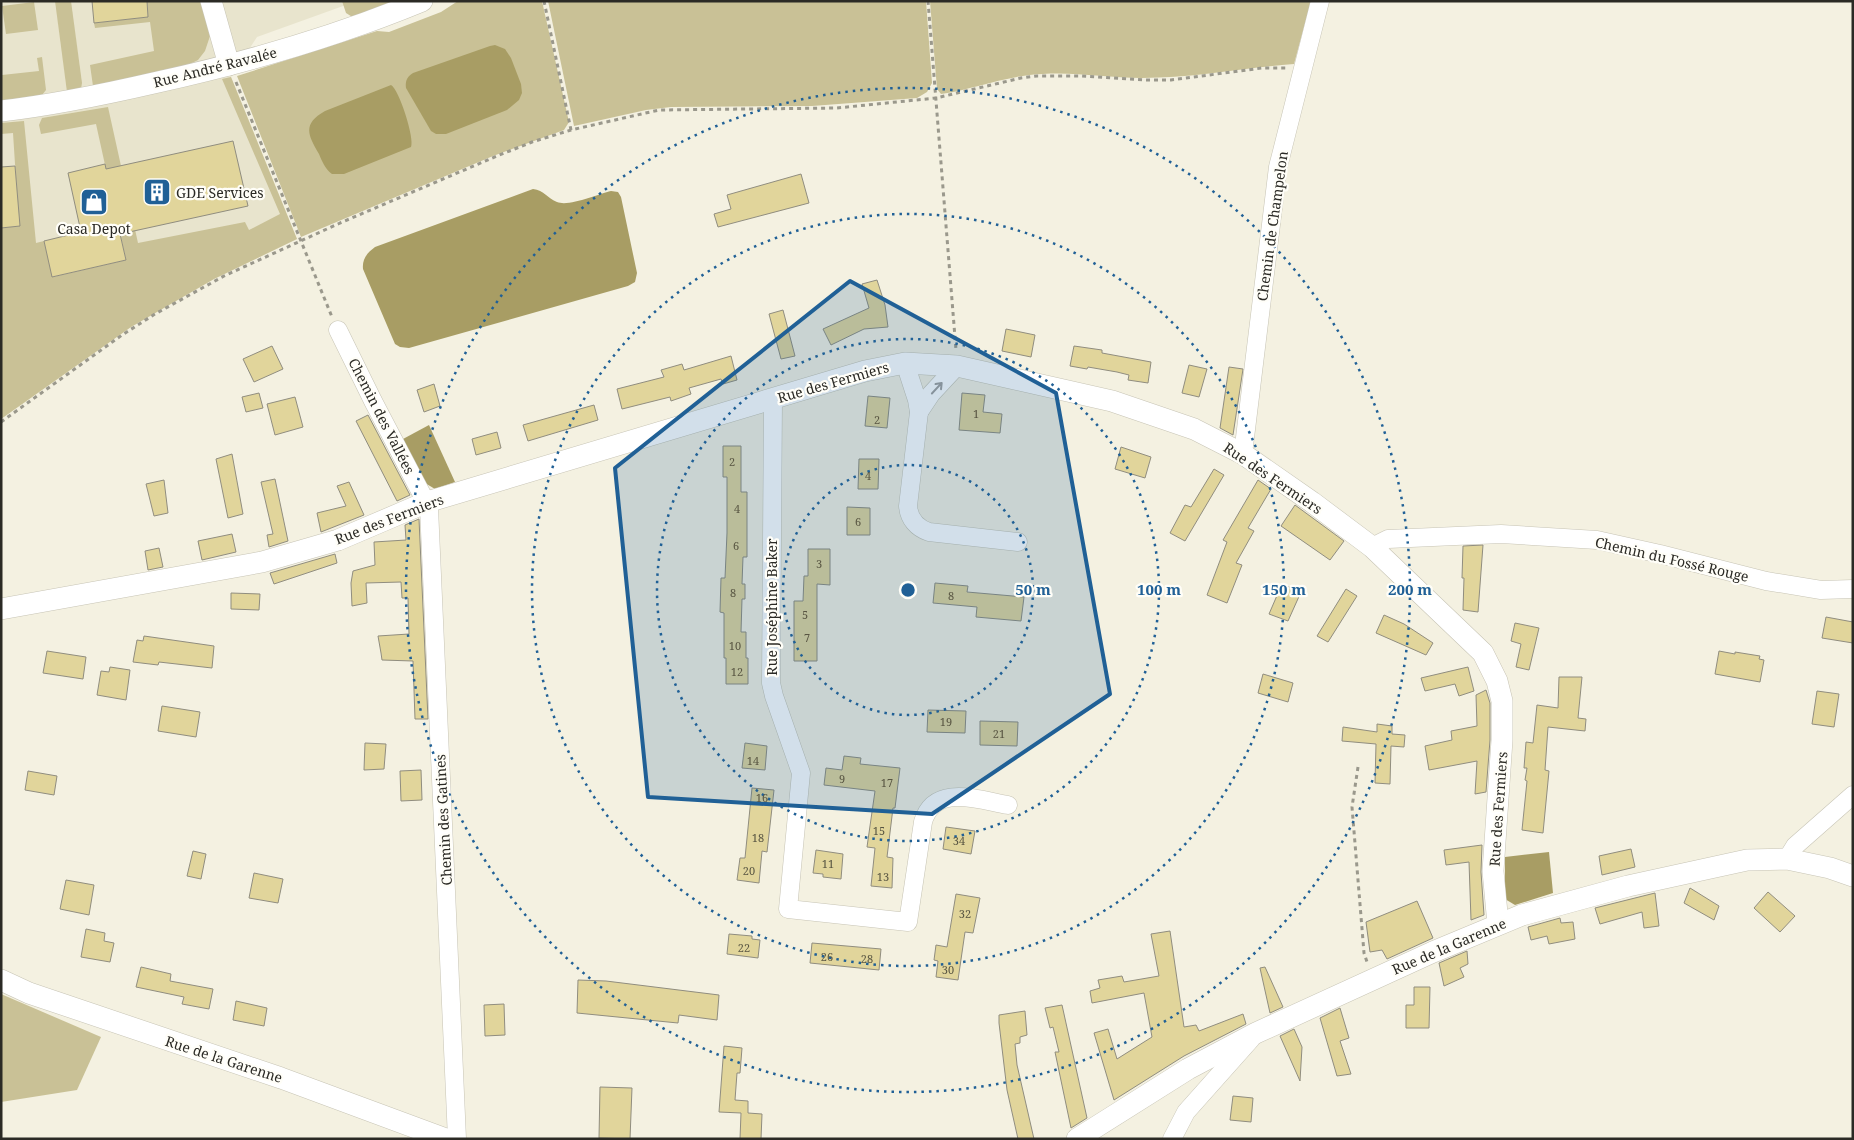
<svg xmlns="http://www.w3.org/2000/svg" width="1854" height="1140" viewBox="0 0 1854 1140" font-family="'Noto Serif',serif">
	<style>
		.built { fill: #e8e4cd }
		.green { fill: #c9c196 }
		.water { fill: #a89d64 }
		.building { fill: #e1d59b; stroke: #908d7f }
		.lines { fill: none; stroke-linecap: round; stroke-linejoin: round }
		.minor-casing { stroke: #c7c4b5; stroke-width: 19 }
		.tertiary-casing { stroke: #c7c4b5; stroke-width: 22 }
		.path { stroke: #9a988c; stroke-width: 3; stroke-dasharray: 4 4; stroke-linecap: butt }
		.minor { stroke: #fff; stroke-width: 18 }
		.tertiary { stroke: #fff; stroke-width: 21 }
		.oneway { stroke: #a09f9d }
		.marked { fill: #206096; fill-opacity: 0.2; stroke: #206096; stroke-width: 4; stroke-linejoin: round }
		.ring { fill: none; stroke: #206096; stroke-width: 2.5; stroke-dasharray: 2.5 5 }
		.labels { text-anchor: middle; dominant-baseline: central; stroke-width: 4.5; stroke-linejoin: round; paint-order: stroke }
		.number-label { font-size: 11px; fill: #585542 }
		.street-label { font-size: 14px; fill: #2b2a25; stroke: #fffef8 }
		.poi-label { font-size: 14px; fill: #2b2a25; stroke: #fffef8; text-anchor: start }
		.centre { fill: #206096; stroke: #fffef8; stroke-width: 2.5 }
		.ring-label { font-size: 15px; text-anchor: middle; font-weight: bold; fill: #206096; stroke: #fffef8; stroke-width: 4.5; stroke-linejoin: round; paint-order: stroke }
	</style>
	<rect width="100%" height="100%" fill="#f4f1e1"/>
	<polygon class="built" points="1,1 357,1 257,37 231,77 297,239 214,279 131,327 1,419"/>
	<g class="green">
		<polygon points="55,1 71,1 82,83 81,89 67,92"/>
		<polygon points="147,1 201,1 210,36 205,51 198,60 186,66 93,86 90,65 154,51 150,22 95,28 94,23 148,17"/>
		<polygon points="342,1 397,1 354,18 346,13"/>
		<polygon points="458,1 542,1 569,122 564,130 493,156 301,237 237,76 377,31 389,32 441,12"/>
		<polygon points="548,1 926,1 932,83 927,92 917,98 812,106 671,107 646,110 574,126"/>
		<path d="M930 1H1311L1294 64C1243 68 1193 78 1142 78 1109 78 1076 72 1043 74 1008 75 975 89 941 94L937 89Z"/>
		<polygon points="34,2 38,30 6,34 2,6"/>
		<polygon points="42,57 46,90 42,95 1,101 1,72 2,75 39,71 37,58"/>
		<polygon points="231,77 297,239 214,279 131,327 1,419 1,228 19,226 13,133 1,134 1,123 24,121 36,243 44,241 53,277 126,260 96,124 41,134 39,125 42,118 108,107 138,243 245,222 249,230 280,214 222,79"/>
		<polygon points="1,994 101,1037 77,1090 1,1102"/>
	</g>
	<g class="water">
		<path d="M495 45 505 49 511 58 521 84 522 93 519 100 507 110 446 134H436L431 131 406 88C405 81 407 77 413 73L490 46Z"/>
		<path d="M391 85C399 89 415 139 411 147L344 174H332C325 169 322 161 319 154 308 135 302 124 325 111Z"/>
		<path d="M533 189C544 190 548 199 557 202 569 207 598 194 611 191L618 192 621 197 637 273 635 282 628 286 409 348 400 347 395 344 363 269C362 259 367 253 375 247Z"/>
		<polygon points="429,425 455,482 435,489 425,483 403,439"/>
		<polygon points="1549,852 1553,893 1515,905 1505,899 1505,857"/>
	</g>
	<g class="building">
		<polygon points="92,1 147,1 148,17 94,23"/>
		<polygon points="233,141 248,206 120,234 126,260 52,277 44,241 81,232 68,173 105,164 106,169"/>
		<polygon points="15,166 20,226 1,228 1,167"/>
		<polygon points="801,174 809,203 718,227 714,214 731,209 727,195"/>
		<polygon points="877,280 885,305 888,327 864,329 831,345 823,329 869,308 862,284"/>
		<polygon points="783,310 795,356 781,359 769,314"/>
		<polygon points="1006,329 1035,335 1031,357 1002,351"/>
		<polygon points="272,346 283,369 254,382 243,359"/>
		<polygon points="1074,346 1102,350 1102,353 1151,362 1148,383 1128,380 1129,375 1117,372 1088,367 1087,369 1070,366"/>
		<polygon points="731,356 737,380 723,384 721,379 689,388 691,394 671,401 670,397 622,409 617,389 664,377 661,370 682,364 684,370"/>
		<polygon points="1189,365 1207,369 1199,397 1182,393"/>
		<polygon points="1229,367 1243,369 1233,435 1220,428"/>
		<polygon points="434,384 440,406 424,412 417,390"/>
		<polygon points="259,393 263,408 246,412 242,397"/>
		<polygon points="962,393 985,395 983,412 1002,414 1000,433 959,430"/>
		<polygon points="868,396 890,398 887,428 865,426"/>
		<polygon points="295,397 303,427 275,435 267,404"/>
		<polygon points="594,405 598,420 528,441 523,425"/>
		<polygon points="368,415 410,495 397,501 356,421"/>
		<polygon points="497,432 501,448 476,455 472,439"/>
		<polygon points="723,446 741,446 741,492 747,492 747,557 743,557 742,584 745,584 745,599 742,599 741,632 746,632 746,658 748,658 748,684 726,684 726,658 724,658 724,613 720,612 721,578 725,578 727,533 727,477 723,477"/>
		<polygon points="1121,447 1151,457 1145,478 1115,469"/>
		<polygon points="232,454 243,514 228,518 216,459"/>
		<polygon points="859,459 879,459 878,489 858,489"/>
		<polygon points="1214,469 1224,475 1185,541 1170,533 1185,505 1191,507"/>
		<polygon points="275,479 288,541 269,547 267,535 273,534 261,482"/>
		<polygon points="164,480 168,513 154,516 146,484"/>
		<polygon points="1258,480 1271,489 1248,528 1254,531 1236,563 1242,565 1227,603 1207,595 1227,542 1223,540"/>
		<polygon points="349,482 364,515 321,532 317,513 346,506 337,486"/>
		<polygon points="1295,505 1344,541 1330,560 1281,526"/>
		<polygon points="847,507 870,508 870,535 847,535"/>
		<polygon points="419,519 428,719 415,719 413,661 382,660 381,653 378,636 409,634 408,598 402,598 401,582 366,583 367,603 352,606 351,583 353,571 375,565 374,542 406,540 405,525"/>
		<polygon points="232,534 236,552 202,560 198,541"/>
		<polygon points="1483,545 1478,612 1463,610 1464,578 1462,578 1463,546"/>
		<polygon points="159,548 163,567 148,570 145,551"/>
		<polygon points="808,549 830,549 830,585 817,584 817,661 794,661 794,601 803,601 804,576 808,576"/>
		<polygon points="335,554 337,563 274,584 270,573"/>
		<polygon points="935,583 968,586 967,592 1024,597 1021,621 976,617 977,607 933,603"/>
		<polygon points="1282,584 1301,592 1288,621 1269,614"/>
		<polygon points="1346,589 1357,596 1328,642 1317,636"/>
		<polygon points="231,593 260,594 259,610 231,609"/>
		<polygon points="1384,615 1404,624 1433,643 1426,655 1376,633"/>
		<polygon points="1826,617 1853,622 1853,643 1822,638"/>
		<polygon points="1515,623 1539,628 1529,670 1516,667 1521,644 1511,641"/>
		<polygon points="144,636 214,646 212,668 159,662 158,665 133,662 137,640 143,641"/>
		<polygon points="47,651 86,657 83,679 43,673"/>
		<polygon points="1719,651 1735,654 1735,652 1760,656 1759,659 1764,660 1760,682 1715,674"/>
		<polygon points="110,667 130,670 126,700 97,695 101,671 109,672"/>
		<polygon points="1468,667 1474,691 1459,696 1455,684 1425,691 1421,678"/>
		<polygon points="1263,674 1293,683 1288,702 1258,693"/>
		<polygon points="1559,677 1582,677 1578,718 1586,719 1585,731 1548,727 1545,770 1549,771 1543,833 1522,830 1527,781 1525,780 1527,768 1524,768 1526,742 1533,743 1537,705 1558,708"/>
		<polygon points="1486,690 1490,703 1490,740 1486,792 1475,794 1477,761 1429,770 1425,746 1452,740 1451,731 1477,726 1476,695"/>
		<polygon points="1817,691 1839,694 1834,727 1812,724"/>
		<polygon points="162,706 200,712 196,737 158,731"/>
		<polygon points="928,710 966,711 965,733 927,732"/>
		<polygon points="980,721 1018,722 1017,746 980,745"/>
		<polygon points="1377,724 1392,726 1392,734 1405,735 1404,747 1391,746 1390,784 1375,783 1376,744 1342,741 1343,727 1377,732"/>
		<polygon points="365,743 386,744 384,769 364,770"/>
		<polygon points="745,743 767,746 765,770 742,768"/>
		<polygon points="844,756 861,758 860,764 900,768 895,808 893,808 887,857 893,858 892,888 871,886 875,848 867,847 875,791 824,785 826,768 842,770"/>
		<polygon points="421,770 422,800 401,801 400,771"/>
		<polygon points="28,771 57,776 54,795 25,790"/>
		<polygon points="752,788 774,790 767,852 762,851 759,883 737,880 740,858 745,858"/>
		<polygon points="946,827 975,831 971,854 943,849"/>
		<polygon points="1482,845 1481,872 1484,915 1471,920 1469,862 1446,865 1444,850"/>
		<polygon points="1631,849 1635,867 1602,875 1599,856"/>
		<polygon points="816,850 843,854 841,879 823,877 823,874 813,873"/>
		<polygon points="193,851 206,854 201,879 187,876"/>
		<polygon points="254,873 283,879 278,903 249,898"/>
		<polygon points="66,880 94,885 89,915 60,909"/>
		<polygon points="1690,888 1719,906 1714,920 1684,903"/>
		<polygon points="1768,892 1795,916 1780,932 1754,908"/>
		<polygon points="1655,893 1659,926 1644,928 1642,912 1600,924 1595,908"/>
		<polygon points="956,894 980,898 973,933 965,932 958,980 936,977 938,961 934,960 936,945 947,947"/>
		<polygon points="1417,901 1433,938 1387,959 1382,950 1370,952 1366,922"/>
		<polygon points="1560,918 1561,923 1573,922 1575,939 1549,944 1547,936 1531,940 1528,927"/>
		<polygon points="86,929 105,933 104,941 114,943 110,962 81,957"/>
		<polygon points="1170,931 1184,1027 1196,1025 1199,1031 1243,1014 1246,1024 1184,1056 1114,1100 1094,1033 1108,1029 1117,1059 1152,1037 1144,993 1092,1003 1090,991 1100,988 1098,980 1122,976 1124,982 1159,976 1151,934"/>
		<polygon points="729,934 752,936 752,939 760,940 758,958 727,954"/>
		<polygon points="812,943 881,949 879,970 810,963"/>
		<polygon points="1467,951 1468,964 1460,968 1464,977 1444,986 1439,963"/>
		<polygon points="141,967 171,974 170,981 213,989 209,1009 182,1004 184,997 136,987"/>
		<polygon points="1265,967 1283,1007 1270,1013 1260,968"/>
		<polygon points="578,980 606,981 719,995 717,1020 679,1015 678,1023 577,1013"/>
		<polygon points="1414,987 1430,987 1429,1028 1406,1028 1406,1005 1414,1005"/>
		<polygon points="236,1001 267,1008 264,1026 233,1020"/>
		<polygon points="504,1004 505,1035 485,1036 484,1005"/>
		<polygon points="1062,1005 1087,1118 1071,1128 1055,1052 1059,1052 1053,1027 1050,1028 1045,1008"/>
		<polygon points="1340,1008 1349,1038 1340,1041 1351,1074 1337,1076 1320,1018"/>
		<polygon points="1025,1011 1027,1035 1020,1037 1020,1043 1015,1044 1017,1065 1034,1139 1018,1139 1007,1090 999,1023 999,1015"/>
		<polygon points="1294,1029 1302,1047 1300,1081 1280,1036"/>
		<polygon points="724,1046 742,1048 740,1073 737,1073 735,1100 748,1101 748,1113 762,1114 761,1139 740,1139 741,1113 719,1112"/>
		<polygon points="600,1087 632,1088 630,1139 599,1138"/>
		<polygon points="1233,1096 1253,1098 1251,1122 1230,1120"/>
	</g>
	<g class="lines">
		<g class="minor-casing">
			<g id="minor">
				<polyline points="338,330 373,401 429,508 457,1139"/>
				<path d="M905 363 917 400 919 412 908 506C909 519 917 528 929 532L1018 542"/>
				<path d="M773 399 771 683 774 696 801 773 788 909 908 922 923 822C934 783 979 800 1008 805"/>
				<polyline points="919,412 931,394 957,366"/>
				<polyline points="1243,454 1278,167 1320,1"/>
				<polyline points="1372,547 1388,539 1501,534 1597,540 1660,554 1766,581 1821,590 1853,589"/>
				<polyline points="1787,859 1795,846 1853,795"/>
				<polyline points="1172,1139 1186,1112 1251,1039"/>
			</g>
		</g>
		<g class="tertiary-casing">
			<g id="tertiary">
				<polyline points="211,1 229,65"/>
				<path d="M1 111C54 105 106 94 158 82 248 62 337 36 422 1"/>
				<polyline points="1,609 262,562 338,540 427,502 865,371 905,363 957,366 1112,401 1194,429 1243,454 1312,502 1372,547 1483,653 1497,681 1502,701 1502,740 1493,871 1498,924"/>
				<polyline points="1,980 29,993 281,1078 446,1139"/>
				<polyline points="1077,1139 1188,1069 1256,1033 1433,952 1522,915 1628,886 1747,860 1787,859 1830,868 1853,876"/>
			</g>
		</g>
		<g class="path">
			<polyline points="544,1 571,130"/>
			<polyline points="928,1 956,350"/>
			<polyline points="236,82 332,317"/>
			<polyline points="1,422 122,335 155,314 224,276 340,223 497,156 532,142 571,130 659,110 837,108 936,98 1021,78 1037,76 1082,76 1147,80 1171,80 1262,68 1287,68"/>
			<polyline points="1358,767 1352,807 1364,953 1367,962"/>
		</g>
		<use href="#minor" class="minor"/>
		<use href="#tertiary" class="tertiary"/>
	</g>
	<defs><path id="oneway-shaft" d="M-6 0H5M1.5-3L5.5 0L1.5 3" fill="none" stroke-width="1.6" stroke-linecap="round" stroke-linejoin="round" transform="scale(1.25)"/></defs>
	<use class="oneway" href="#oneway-shaft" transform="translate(937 388) rotate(-47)"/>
	<path class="marked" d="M850 281 1056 393 1110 694 932 814 648 797 615 468Z"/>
	<g class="ring">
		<circle cx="908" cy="590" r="125"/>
		<circle cx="908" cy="590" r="251"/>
		<circle cx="908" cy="590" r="376"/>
		<circle cx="908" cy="590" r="502"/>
	</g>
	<defs>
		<g id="building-square" transform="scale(1.4375)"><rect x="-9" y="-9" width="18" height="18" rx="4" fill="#206096" stroke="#fffef8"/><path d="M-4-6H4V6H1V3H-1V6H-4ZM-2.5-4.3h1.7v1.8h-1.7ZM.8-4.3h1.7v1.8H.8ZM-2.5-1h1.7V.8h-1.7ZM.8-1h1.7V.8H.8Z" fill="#fff"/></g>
		<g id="shop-square" transform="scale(1.4375)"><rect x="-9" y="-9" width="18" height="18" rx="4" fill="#206096" stroke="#fffef8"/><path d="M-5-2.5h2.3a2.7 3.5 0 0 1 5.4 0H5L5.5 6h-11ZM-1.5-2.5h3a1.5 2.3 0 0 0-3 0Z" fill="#fff"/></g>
	</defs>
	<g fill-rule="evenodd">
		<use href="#building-square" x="157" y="192"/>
		<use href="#shop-square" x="94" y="202"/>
	</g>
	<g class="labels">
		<g class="number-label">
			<text x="976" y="413">1</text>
			<text x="877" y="419">2</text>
			<text x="732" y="461">2</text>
			<text x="868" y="475">4</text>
			<text x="737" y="508">4</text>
			<text x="858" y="521">6</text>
			<text x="736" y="545">6</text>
			<text x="819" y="563">3</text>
			<text x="733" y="592">8</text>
			<text x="951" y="595">8</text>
			<text x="805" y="614">5</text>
			<text x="807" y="637">7</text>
			<text x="735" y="645">10</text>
			<text x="737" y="671">12</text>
			<text x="946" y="721">19</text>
			<text x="999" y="733">21</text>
			<text x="753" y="760">14</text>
			<text x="842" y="778">9</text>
			<text x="887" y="782">17</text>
			<text x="762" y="797">16</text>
			<text x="879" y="830">15</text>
			<text x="758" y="837">18</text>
			<text x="959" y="840">34</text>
			<text x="828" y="863">11</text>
			<text x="749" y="870">20</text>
			<text x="883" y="876">13</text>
			<text x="965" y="913">32</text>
			<text x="744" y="947">22</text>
			<text x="827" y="956">26</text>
			<text x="867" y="958">28</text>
			<text x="948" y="969">30</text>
		</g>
		<g class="street-label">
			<text transform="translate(215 67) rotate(-14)">Rue André Ravalée</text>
			<text transform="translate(1272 226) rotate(-82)">Chemin de Champelon</text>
			<text transform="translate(833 382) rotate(-16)">Rue des Fermiers</text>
			<text transform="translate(382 416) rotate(63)">Chemin des Vallées</text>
			<text transform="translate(1273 478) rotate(34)">Rue des Fermiers</text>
			<text transform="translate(389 519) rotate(-21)">Rue des Fermiers</text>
			<text transform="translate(1672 559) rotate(13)">Chemin du Fossé Rouge</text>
			<text transform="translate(771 607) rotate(-90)">Rue Joséphine Baker</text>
			<text transform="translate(1498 809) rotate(-86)">Rue des Fermiers</text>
			<text transform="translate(443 820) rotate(-93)">Chemin des Gatines</text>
			<text transform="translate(1449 946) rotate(-23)">Rue de la Garenne</text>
			<text transform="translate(224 1059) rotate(18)">Rue de la Garenne</text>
		</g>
		<g class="poi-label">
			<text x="176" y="192">GDE Services</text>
			<text x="94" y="228" text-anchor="middle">Casa Depot</text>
		</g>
	</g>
	<circle cx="908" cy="590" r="8" class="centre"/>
	<g class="ring-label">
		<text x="1033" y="595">50 m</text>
		<text x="1159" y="595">100 m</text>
		<text x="1284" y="595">150 m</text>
		<text x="1410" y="595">200 m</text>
	</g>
	<rect width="1854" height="1140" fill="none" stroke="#2b2a25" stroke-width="5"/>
</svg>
